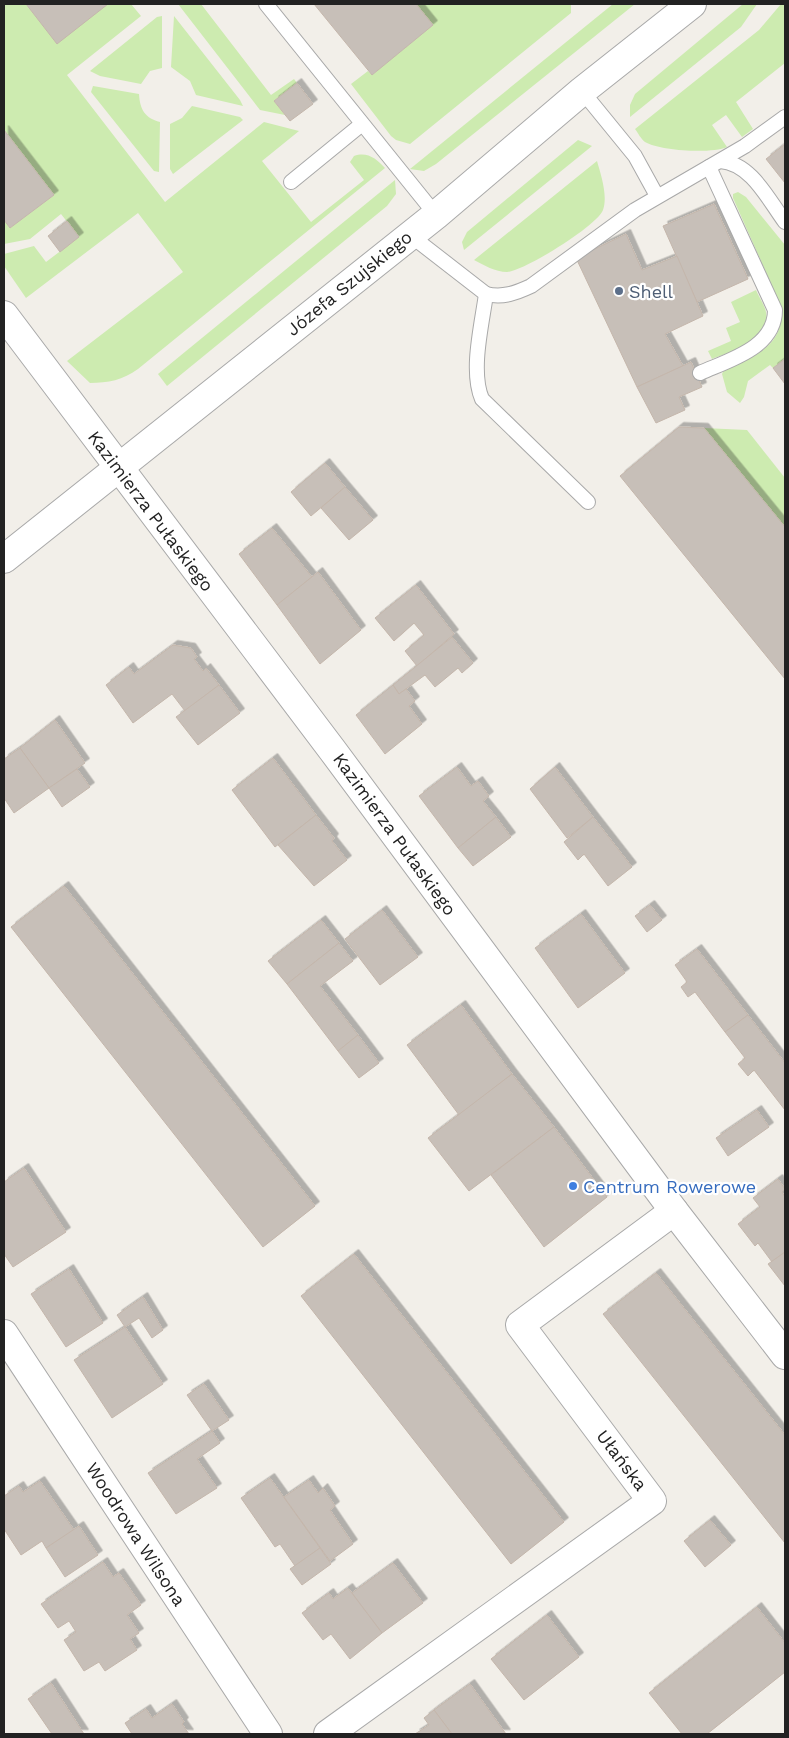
<svg xmlns="http://www.w3.org/2000/svg" width="789" height="1738" viewBox="0 0 789 1738" font-family="'Work Sans',sans-serif">
	<style>
		.grass { fill: #cdebb0 }
		.building { fill: #c7bfb8; stroke: #c4b6ab; filter: url(#shadow) }
		.lines { fill: none; stroke-linecap: round; stroke-linejoin: round }
		.service-casing { stroke: #a9a9a9; stroke-width: 16 }
		.minor-casing { stroke: #a9a9a9; stroke-width: 30 }
		.tertiary-casing { stroke: #a9a9a9; stroke-width: 30 }
		.service { stroke: #fff; stroke-width: 14 }
		.minor { stroke: #fff; stroke-width: 28 }
		.tertiary { stroke: #fff; stroke-width: 28 }
		.service-dot { fill: #5c6f8a; stroke: #fff; stroke-width: 2 }
		.shop-dot { fill: #3f7fe0; stroke: #fff; stroke-width: 2 }
		.labels { text-anchor: middle; dominant-baseline: central; stroke-width: 4.5; stroke-linejoin: round; paint-order: stroke }
		.street-label { font-size: 18px; fill: #222; stroke: #fff }
		.service-label { font-size: 18px; fill: #4e5e75; stroke: #fff; text-anchor: start }
		.shop-label { font-size: 18px; fill: #366cbe; stroke: #fff; text-anchor: start }
	</style>
	<defs>
		<filter id="shadow"><feDropShadow dx="4.5" dy="-4.5" stdDeviation="0" flood-color="#0004"/></filter>
	</defs>
	<rect width="100%" height="100%" fill="#f2efe9"/>
	<g class="grass">
		<path d="M4 4H26L57 43 108 4H131L141 16 67 75 165 202 264 122 299 131 262 161 311 222 364 180 350 162 354 156C367 151 377 159 385 168L138 369C123 380 108 383 90 383L67 361 183 272 138 213 26 298 4 266V254L34 246 46 262 79 237 61 214 30 239 4 244V220L10 228 54 195 4 130Z"/>
		<polygon points="178,4 201,4 271,95 294,79 297,83 274,101 285,115 260,110"/>
		<polygon points="416,4 571,4 571,13 410,144 396,140 391,136 351,84 368,71 372,75 433,25"/>
		<polygon points="613,4 635,4 436,164 424,171 410,169"/>
		<polygon points="743,4 757,4 741,27 630,117 630,105 635,94"/>
		<path d="M781 4H785V63L736 102 753 129 742 137 726 115 712 125 727 147C711 154 661 151 645 142 641 139 638 133 635 129L759 30Z"/>
		<polygon points="162,16 162,68 150,71 141,84 100,76 90,71 157,17"/>
		<polygon points="174,16 240,100 243,106 196,95 190,81 171,67"/>
		<path d="M93 86 139 94C140 110 145 118 160 122L159 172 154 171 91 92Z"/>
		<polygon points="192,106 240,117 243,120 173,174 170,169 170,124 182,118"/>
		<polygon points="578,140 592,146 464,250 462,242 467,232"/>
		<path d="M597 161C601 175 608 196 603 210 597 226 524 271 507 272 495 272 484 265 474 260Z"/>
		<polygon points="395,180 396,194 387,206 167,386 158,374"/>
		<path d="M738 192 746 197 785 245V359L773 368 770 365 748 381 744 397 740 403 727 392 722 374 724 370C756 356 787 345 780 304L733 198V194Z"/>
		<path d="M756 290C759 297 764 304 766 312 772 340 730 352 712 359L708 351 731 341 726 328 740 322 731 302Z"/>
		<polygon points="704,428 747,430 785,478 785,527"/>
	</g>
	<g class="building">
		<polygon points="26,4 108,4 57,44"/>
		<polygon points="314,4 416,4 433,25 372,75"/>
		<polygon points="297,83 313,104 290,121 274,101"/>
		<polygon points="4,130 54,195 10,228 4,220"/>
		<polygon points="785,144 785,183 766,159"/>
		<polygon points="714,204 748,279 697,302 663,226"/>
		<polygon points="67,221 79,237 60,252 48,236"/>
		<polygon points="626,234 642,270 677,256 703,316 665,334 683,366 637,387 576,258"/>
		<polygon points="785,359 785,384 773,368"/>
		<polygon points="691,362 702,387 679,397 685,410 656,423 637,387"/>
		<polygon points="679,427 704,428 785,527 785,679 620,476"/>
		<polygon points="325,463 345,487 311,516 291,492"/>
		<polygon points="345,487 373,520 349,540 321,508"/>
		<polygon points="272,528 312,577 277,605 239,554"/>
		<polygon points="318,572 361,630 320,664 277,605"/>
		<polygon points="416,585 454,634 417,666 405,651 424,635 414,623 394,641 375,618"/>
		<polygon points="452,637 473,663 462,673 458,668 435,687 425,675 399,694 393,685"/>
		<polygon points="173,645 191,648 197,657 194,659 203,671 206,668 219,685 185,711 172,694 133,723 106,685 129,667 134,674"/>
		<polygon points="219,685 240,713 198,745 176,717"/>
		<polygon points="393,685 399,694 406,689 415,701 409,706 422,724 385,754 356,715"/>
		<polygon points="55,720 85,763 49,788 20,748"/>
		<polygon points="20,748 49,788 14,813 4,798 4,759"/>
		<polygon points="273,758 316,815 275,847 232,790"/>
		<polygon points="457,767 471,786 478,781 489,796 483,801 496,817 458,848 419,796"/>
		<polygon points="555,767 593,817 567,838 530,789"/>
		<polygon points="77,769 90,787 62,807 49,788"/>
		<polygon points="316,815 334,838 332,841 347,860 314,886 278,845"/>
		<polygon points="496,817 511,837 473,866 458,848"/>
		<polygon points="593,817 632,867 608,886 584,854 578,860 564,842"/>
		<polygon points="64,886 315,1206 263,1247 11,927"/>
		<polygon points="650,905 662,920 647,932 635,916"/>
		<polygon points="382,910 418,957 380,985 345,939"/>
		<polygon points="581,914 625,973 578,1008 535,948"/>
		<polygon points="321,920 339,943 287,984 268,961"/>
		<polygon points="339,943 353,961 320,986 358,1035 338,1051 287,984"/>
		<polygon points="697,949 748,1015 725,1032 695,992 688,997 681,987 687,982 675,965"/>
		<polygon points="461,1005 512,1074 459,1115 407,1045"/>
		<polygon points="748,1015 785,1063 785,1110 754,1070 748,1076 738,1064 745,1058 725,1032"/>
		<polygon points="358,1035 379,1063 359,1078 338,1051"/>
		<polygon points="512,1074 554,1127 469,1191 428,1138"/>
		<polygon points="757,1110 769,1127 728,1156 716,1138"/>
		<polygon points="554,1127 607,1197 544,1247 491,1175"/>
		<polygon points="24,1168 66,1232 13,1267 4,1254 4,1182"/>
		<polygon points="778,1179 785,1189 782,1192 785,1197 785,1252 772,1262 758,1243 755,1246 738,1224 760,1207 753,1198"/>
		<polygon points="785,1252 785,1286 768,1264"/>
		<polygon points="354,1254 564,1522 511,1564 301,1296"/>
		<polygon points="69,1269 103,1323 66,1347 31,1294"/>
		<polygon points="656,1273 785,1435 785,1543 603,1314"/>
		<polygon points="143,1297 163,1330 152,1338 139,1318 125,1327 117,1315"/>
		<polygon points="125,1327 163,1384 112,1418 74,1360"/>
		<polygon points="204,1384 229,1420 212,1431 187,1395"/>
		<polygon points="212,1431 220,1443 197,1459 217,1488 176,1514 148,1473"/>
		<polygon points="270,1478 320,1548 295,1566 280,1544 275,1547 241,1498"/>
		<polygon points="309,1480 318,1493 323,1488 335,1506 330,1510 353,1544 330,1561 284,1497"/>
		<polygon points="40,1481 74,1530 46,1548 42,1541 21,1555 4,1529 4,1496 19,1486 23,1492"/>
		<polygon points="710,1520 731,1545 705,1567 684,1541"/>
		<polygon points="79,1526 98,1555 65,1577 46,1548"/>
		<polygon points="320,1548 331,1564 302,1585 290,1569"/>
		<polygon points="103,1562 113,1577 119,1573 141,1605 127,1615 139,1633 130,1639 137,1650 105,1671 99,1662 84,1671 64,1640 76,1632 69,1621 58,1628 41,1604"/>
		<polygon points="393,1563 423,1603 382,1633 352,1593"/>
		<polygon points="348,1588 382,1633 350,1659 331,1634 323,1640 302,1613 329,1593 333,1599"/>
		<polygon points="757,1607 785,1643 785,1672 707,1734 682,1734 649,1693"/>
		<polygon points="547,1615 579,1657 524,1700 491,1659"/>
		<polygon points="51,1683 84,1734 52,1734 28,1699"/>
		<polygon points="470,1684 506,1734 452,1734 434,1710"/>
		<polygon points="172,1704 184,1722 182,1724 189,1734 132,1734 125,1723 146,1709 152,1718"/>
		<polygon points="434,1710 452,1734 415,1734 429,1725 424,1718"/>
	</g>
	<g class="lines">
		<g class="service-casing">
			<g id="service">
				<polyline points="266,4 436,215"/>
				<polyline points="582,91 635,156 657,196"/>
				<path d="M720 161C751 163 768 199 785 222"/>
				<polyline points="291,182 362,124"/>
				<path d="M410 235 486 294C482 324 470 371 482 399L588 502"/>
				<path d="M486 294C503 298 516 293 531 286L635 210 745 146 785 117"/>
				<path d="M700 373C729 360 775 348 775 310L709 167"/>
			</g>
		</g>
		<g class="minor-casing">
			<g id="minor">
				<polyline points="4,315 333,751 674,1211 785,1355"/>
				<polyline points="4,1334 268,1734"/>
				<polyline points="328,1734 652,1501 520,1325 674,1211"/>
			</g>
		</g>
		<g class="tertiary-casing">
			<polyline id="tertiary" points="4,559 436,215 582,91 692,4"/>
		</g>
		<use href="#service" class="service"/>
		<use href="#minor" class="minor"/>
		<use href="#tertiary" class="tertiary"/>
	</g>
	<circle class="service-dot" cx="619" cy="291" r="5"/>
	<circle class="shop-dot" cx="573" cy="1186" r="5"/>
	<g class="labels">
		<g class="street-label">
			<text transform="translate(349 283) rotate(-39)">Józefa Szujskiego</text>
			<text transform="translate(151 511) rotate(53)">Kazimierza Pułaskiego</text>
			<text transform="translate(395 834) rotate(54)">Kazimierza Pułaskiego</text>
			<text transform="translate(622 1460) rotate(53)">Ułańska</text>
			<text transform="translate(136 1534) rotate(57)">Woodrowa Wilsona</text>
		</g>
		<g class="service-label">
			<text x="629" y="291">Shell</text>
		</g>
		<g class="shop-label">
			<text x="583" y="1186">Centrum Rowerowe</text>
		</g>
	</g>
	<rect width="789" height="1738" fill="none" stroke="#222222" stroke-width="10"/>
</svg>
